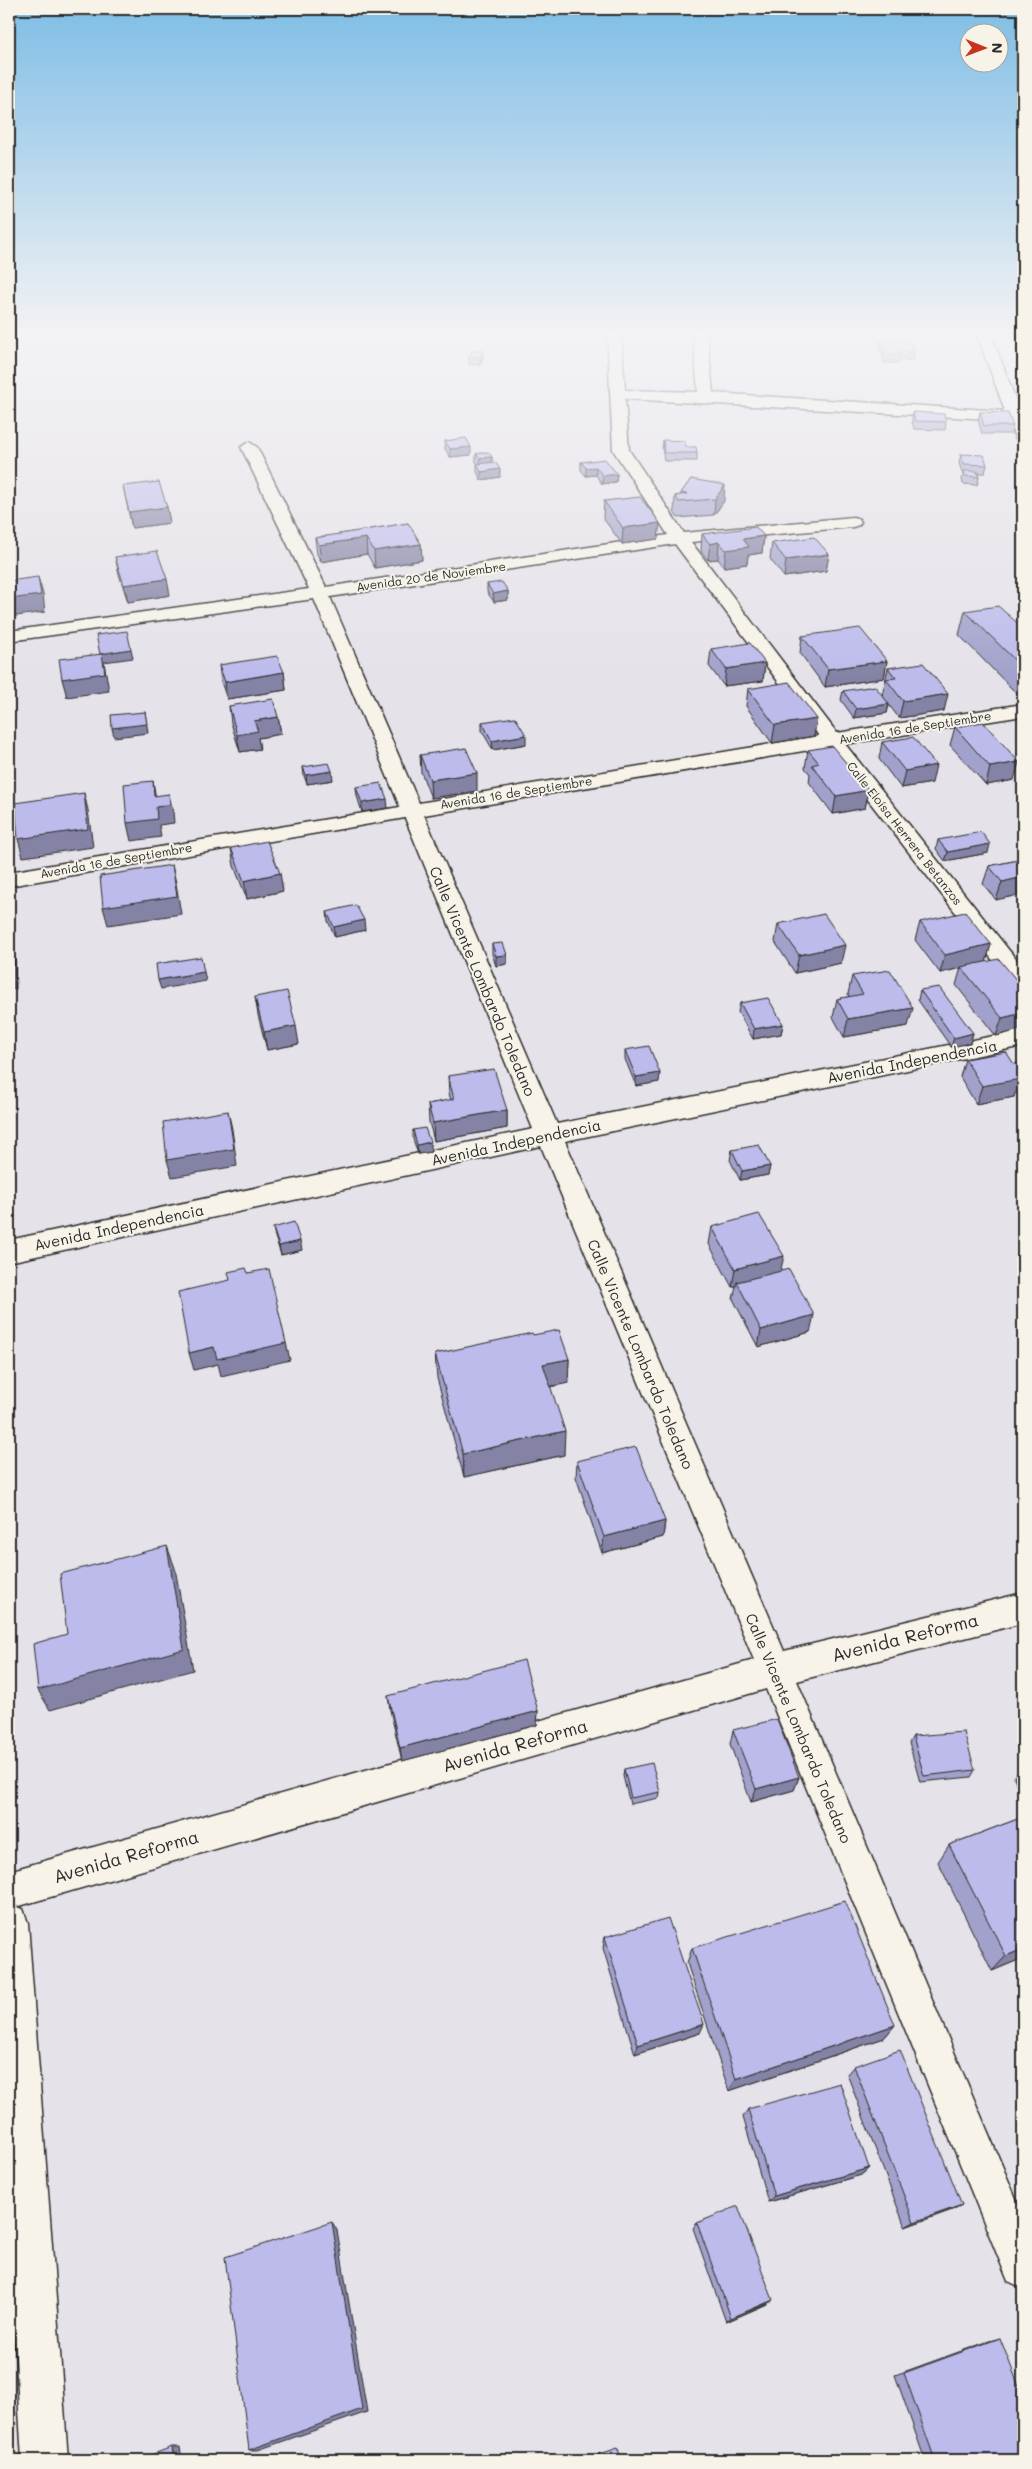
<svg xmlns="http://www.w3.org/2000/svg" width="1032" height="2469" viewBox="0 0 1032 2469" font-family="Mali,sans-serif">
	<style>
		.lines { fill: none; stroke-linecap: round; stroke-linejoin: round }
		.minor-casing { stroke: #2b2b2b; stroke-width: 3 }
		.minor { fill: #f7f3e8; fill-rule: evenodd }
		.wall { fill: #a2a1cb; stroke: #2b2b2b }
		.shaded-wall { fill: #8483a5; stroke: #2b2b2b }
		.building { fill: #bcbbec; stroke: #2b2b2b }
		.labels { text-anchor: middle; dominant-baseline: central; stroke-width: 4; stroke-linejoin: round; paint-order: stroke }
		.far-street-label { font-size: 12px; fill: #2b2b2b; stroke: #f7f3e8 }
		.street-label { font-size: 15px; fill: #2b2b2b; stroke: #f7f3e8 }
		.near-street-label { font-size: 18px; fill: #2b2b2b; stroke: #f7f3e8 }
	</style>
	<rect width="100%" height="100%" fill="#e5e2e9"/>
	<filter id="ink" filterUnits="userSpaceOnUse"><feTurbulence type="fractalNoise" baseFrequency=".02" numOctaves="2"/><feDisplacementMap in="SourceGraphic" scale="10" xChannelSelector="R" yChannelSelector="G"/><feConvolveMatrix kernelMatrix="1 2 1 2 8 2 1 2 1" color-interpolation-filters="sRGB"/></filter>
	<g filter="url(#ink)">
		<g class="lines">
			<g class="minor-casing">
				<path id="minor" d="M607 331H621L625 390 698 392 693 331H707L713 393 1005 411 978 337 985 333 992 337 1020 411 1023 412V443L1015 438 1009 420 625 399 629 450 684 533 853 517 859 519 861 522 859 525 853 527 691 542 837 733 1023 704V716L845 744 1023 968V992L1015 989 827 747 424 815 557 1124 1023 1030V1046L565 1141 784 1651 1023 1593V1623L797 1681 1023 2215V2288L1008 2281 766 1689 16 1907 23 1909 28 1923 68 2460H22L9 2242V1871L754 1660 541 1146 9 1262V1240L533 1129 405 818 9 886V872L400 807 314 599 9 641V631L309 589 241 447 249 442 257 447 326 587 668 535 613 450ZM675 544 819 736 419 803 330 597Z"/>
			</g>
			<use href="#minor" class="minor"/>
		</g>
		<g class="wall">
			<polygon points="881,341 914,352 913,360 899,360 898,363 884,363 880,348"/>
			<polygon points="483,350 483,358 480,365 469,364 469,357"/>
			<polygon points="913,412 946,422 945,430 914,429 912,420"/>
			<polygon points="980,412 1013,426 1011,434 982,434 978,420"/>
			<polygon points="663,440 686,447 697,453 697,461 664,461 662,448"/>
			<polygon points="445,441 471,455 450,457 445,449"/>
			<polygon points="476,454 492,457 492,463 500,477 481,480 477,472 477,464 478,464 476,462"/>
			<polygon points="961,454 987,465 985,473 978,473 979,477 977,485 963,484 962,479 963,472 962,472 959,463"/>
			<polygon points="581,462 617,474 616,482 602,484 596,475 586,476 581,470"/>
			<polygon points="691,479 724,501 714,515 678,518 674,512 675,496 681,495 681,493"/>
			<polygon points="123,486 167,507 170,523 132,528"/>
			<polygon points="604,501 658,539 622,544 603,518"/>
			<polygon points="408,523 421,544 422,560 375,568 367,554 321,562 317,554 315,538"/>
			<polygon points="702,534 764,536 762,553 748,555 747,564 724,567 718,559 708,560 701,551"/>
			<polygon points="772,543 829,554 826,571 784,577 770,559"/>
			<polygon points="115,557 170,595 128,602 119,574"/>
			<polygon points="487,584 508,591 508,600 494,602 487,592"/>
			<polygon points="965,611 1023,628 1023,700 959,635"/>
			<polygon points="802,636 887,661 884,678 825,687 800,653"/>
			<polygon points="711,649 765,663 763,681 724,686 709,666"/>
			<polygon points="219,665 284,672 286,690 227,699 221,682"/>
			<polygon points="888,668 944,711 899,718 889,705 887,713 854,718 841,700 843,691 882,696"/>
			<polygon points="748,689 814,736 772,743 746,706"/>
			<polygon points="229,706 278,717 281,734 258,738 260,749 240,752 231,723"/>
			<polygon points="482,722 526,744 493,750 482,731"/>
			<polygon points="955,727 1014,780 986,785 950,745"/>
			<polygon points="882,742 932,783 901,788 879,759"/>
			<polygon points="808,750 869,790 865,808 833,814 809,782 810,774 805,768"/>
			<polygon points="420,755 477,791 431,798 421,772"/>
			<polygon points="303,767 333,780 307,784 304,776"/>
			<polygon points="356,787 388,808 362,812 357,796"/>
			<polygon points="938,840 988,853 945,861 936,849"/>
			<polygon points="231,848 283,891 247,899 234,866"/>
			<polygon points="1023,859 996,900 983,884 989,866"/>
			<polygon points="327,912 365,930 335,937 328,921"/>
			<polygon points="920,922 991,944 986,962 1023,988 1023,1029 996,1036 956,985 961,968 940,973 915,940"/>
			<polygon points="778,924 841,963 795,973 775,942"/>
			<polygon points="492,944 507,955 507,964 496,966 492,954"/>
			<polygon points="852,976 908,1026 844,1037 833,1017 837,999 849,997 848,994"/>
			<polygon points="920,990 973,1033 970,1043 951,1047 918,1000"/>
			<polygon points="255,997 299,1044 267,1050 258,1015"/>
			<polygon points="740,1003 783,1024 781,1034 753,1039 738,1012"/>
			<polygon points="625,1050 659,1082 636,1086 625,1059"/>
			<polygon points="965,1059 1015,1093 1014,1097 976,1104 960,1077"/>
			<polygon points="448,1076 507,1110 507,1128 434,1141 429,1122 428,1104 451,1100 449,1094"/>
			<polygon points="413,1130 431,1152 418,1154 413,1139"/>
			<polygon points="732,1150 770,1166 768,1175 740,1180 730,1160"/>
			<polygon points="712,1227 781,1271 810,1332 758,1347 733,1299 736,1286 732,1287 709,1244"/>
			<polygon points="273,1228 302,1250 281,1255 275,1237"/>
			<polygon points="533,1335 569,1359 568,1383 550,1387 564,1455 464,1477 437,1378 435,1354"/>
			<polygon points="577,1461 665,1521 663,1537 602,1553 576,1477"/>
			<polygon points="388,1696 538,1711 537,1725 402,1761 390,1710"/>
			<polygon points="733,1730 799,1777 794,1790 751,1802 730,1744"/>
			<polygon points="913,1736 975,1770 971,1777 920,1782 909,1743"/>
			<polygon points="1023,1764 1023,1804 1014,1777"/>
			<polygon points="624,1769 660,1792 659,1798 630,1804 623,1776"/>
			<polygon points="1023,1817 1023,1958 992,1971 938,1862 949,1845"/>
			<polygon points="605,1937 700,2033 635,2054 603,1948"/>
			<polygon points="692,1948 895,2025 884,2038 729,2091 687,1963"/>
			<polygon points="854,2066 952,2210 905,2227 847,2074"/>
			<polygon points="748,2109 869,2168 861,2175 768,2202 743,2117"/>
			<polygon points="697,2223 767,2304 726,2322 693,2228"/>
			<polygon points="1000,2338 1003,2460 925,2460 895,2375 989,2341"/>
		</g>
		<g class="shaded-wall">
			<polygon points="483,350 483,358 480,365 480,357"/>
			<polygon points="471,447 471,455 450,457 450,449"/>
			<polygon points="492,457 492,465 480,467 480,458"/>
			<polygon points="596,467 596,475 586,476 586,468"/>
			<polygon points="500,469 500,477 481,480 481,472"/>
			<polygon points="617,474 616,482 602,484 603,476"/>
			<polygon points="725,485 724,501 714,515 715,499"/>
			<polygon points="167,507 170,523 132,528 129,512"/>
			<polygon points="660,523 658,539 622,544 623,528"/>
			<polygon points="764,536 762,553 748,555 747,564 724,567 726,550 743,539"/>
			<polygon points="366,538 367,554 321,562 319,545"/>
			<polygon points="719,542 718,559 708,560 710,544"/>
			<polygon points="421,544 422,560 375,568 374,551"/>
			<polygon points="829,554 826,571 784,577 786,560"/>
			<polygon points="38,577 43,594 45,612 9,617 9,599"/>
			<polygon points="167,579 170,595 128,602 124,585"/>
			<polygon points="508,591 508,600 494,602 493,594"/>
			<polygon points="131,649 133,658 104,662 109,691 67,697 62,679 100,654"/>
			<polygon points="887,661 884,678 825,687 828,669"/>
			<polygon points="765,663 763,681 724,686 726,669"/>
			<polygon points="284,672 286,690 227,699 225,682"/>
			<polygon points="948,694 944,711 899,718 903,701"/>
			<polygon points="889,704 887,713 854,718 856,709"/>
			<polygon points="145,712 148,733 114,737 112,728"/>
			<polygon points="278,717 281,734 258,738 260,749 240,752 237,735 254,721"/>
			<polygon points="817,719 814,736 772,743 775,725"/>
			<polygon points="526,735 526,744 493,750 492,741"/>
			<polygon points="1019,762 1014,780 986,785 990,767"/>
			<polygon points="936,765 932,783 901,788 905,771"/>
			<polygon points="332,771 333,780 307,784 306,775"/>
			<polygon points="477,773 477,791 431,798 430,780"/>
			<polygon points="153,781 156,799 169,794 173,812 174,823 159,825 161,837 131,841 127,823 154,796"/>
			<polygon points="869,790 865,808 833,814 836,796"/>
			<polygon points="84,793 88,810 93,847 23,857 18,839"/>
			<polygon points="387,799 388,808 362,812 362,803"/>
			<polygon points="990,844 988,853 945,861 948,852"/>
			<polygon points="172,865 176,883 181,914 108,925 103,907"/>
			<polygon points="280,873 283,891 247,899 244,881"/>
			<polygon points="1023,877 1023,894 996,900 1002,882"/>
			<polygon points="364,920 365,930 335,937 334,927"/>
			<polygon points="9,943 15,961 16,989 9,990"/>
			<polygon points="991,944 986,962 940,973 945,955"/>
			<polygon points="845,945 841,963 795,973 799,955"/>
			<polygon points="507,955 507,964 496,966 496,956"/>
			<polygon points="204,972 206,981 161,989 158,980"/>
			<polygon points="913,1008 908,1026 844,1037 848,1019"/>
			<polygon points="1023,1013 1023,1029 996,1036 1002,1018"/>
			<polygon points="783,1024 781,1034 753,1039 754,1029"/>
			<polygon points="296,1026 299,1044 267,1050 264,1032"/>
			<polygon points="973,1033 970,1043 951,1047 954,1038"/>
			<polygon points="660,1073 659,1082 636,1086 636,1077"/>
			<polygon points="1023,1075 1023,1092 1015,1093 1014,1097 976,1104 982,1086"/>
			<polygon points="507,1110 507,1128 434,1141 433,1123"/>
			<polygon points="228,1111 232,1129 237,1166 172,1177 167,1160"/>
			<polygon points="430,1142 431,1152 418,1154 417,1145"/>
			<polygon points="770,1166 768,1175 740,1180 742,1171"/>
			<polygon points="300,1241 302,1250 281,1255 279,1246"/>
			<polygon points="784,1256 780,1273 737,1282 736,1286 732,1287 735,1269"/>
			<polygon points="814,1315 810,1332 758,1347 761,1330"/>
			<polygon points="286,1343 290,1360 221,1376 218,1364 194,1370 189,1353 214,1347"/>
			<polygon points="569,1359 568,1383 542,1388 543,1364"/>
			<polygon points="565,1431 564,1455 464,1477 463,1454"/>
			<polygon points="665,1521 663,1537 602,1553 604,1537"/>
			<polygon points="167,1546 175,1568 193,1670 50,1710 38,1690"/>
			<polygon points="538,1711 537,1725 402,1761 400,1748"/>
			<polygon points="799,1777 794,1790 751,1802 756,1789"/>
			<polygon points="1023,1949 1023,1958 992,1971 1006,1956"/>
			<polygon points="704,2024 700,2033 635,2054 638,2045"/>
			<polygon points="895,2025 884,2038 729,2091 736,2079"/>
			<polygon points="869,2168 861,2175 768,2202 774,2196"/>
			<polygon points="962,2205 952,2210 905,2227 914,2222"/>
			<polygon points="332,2222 337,2230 367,2412 258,2450 249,2450"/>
			<polygon points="773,2300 767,2304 726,2322 731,2318"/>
			<polygon points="172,2447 180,2447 182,2460 174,2460"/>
		</g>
		<g class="building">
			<polygon points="881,341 911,341 914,352 899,352 900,355 885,355"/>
			<polygon points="472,350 483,350 480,357 469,357"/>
			<polygon points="913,412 944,414 946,422 915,421"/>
			<polygon points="980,412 1008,413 1013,426 984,426"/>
			<polygon points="466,438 471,447 450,449 445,441"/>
			<polygon points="663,440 685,441 686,447 696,447 697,453 664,453"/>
			<polygon points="488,452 492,457 480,458 476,454"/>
			<polygon points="961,454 984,455 987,465 964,464"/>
			<polygon points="605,459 617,474 603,476 596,467 586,468 581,462"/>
			<polygon points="495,462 500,469 481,472 477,464"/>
			<polygon points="964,471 977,471 979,477 965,476"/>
			<polygon points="691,479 725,485 715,499 679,502 675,496 687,494 681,493"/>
			<polygon points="159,482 167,507 129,512 123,486"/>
			<polygon points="640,497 660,523 623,528 604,501"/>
			<polygon points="408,523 421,544 374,551 366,538 319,545 315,538"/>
			<polygon points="756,527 764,536 743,539 749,547 726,550 719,542 710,544 702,534"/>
			<polygon points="814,537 829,554 786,560 772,543"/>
			<polygon points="157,551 167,579 124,585 115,557"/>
			<polygon points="38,577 41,595 9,599 9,581"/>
			<polygon points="502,582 508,591 493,594 487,584"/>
			<polygon points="998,606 1023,628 1023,668 965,611"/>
			<polygon points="860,628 887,661 828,669 802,636"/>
			<polygon points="127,631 131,649 100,654 96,635"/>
			<polygon points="750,643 765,663 726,669 711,649"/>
			<polygon points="102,654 105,673 62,679 59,659"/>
			<polygon points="277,656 284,672 225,682 219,665"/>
			<polygon points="923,663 948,694 903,701 886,679 896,678 888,668"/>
			<polygon points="789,682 817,719 775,725 748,689"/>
			<polygon points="875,686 889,704 856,709 843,691"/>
			<polygon points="273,699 278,717 254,721 258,731 237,735 229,706"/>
			<polygon points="145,712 147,724 112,728 111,715"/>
			<polygon points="515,717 526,735 492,741 482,722"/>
			<polygon points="983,722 1019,762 990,767 955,727"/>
			<polygon points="913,737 936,765 905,771 882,742"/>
			<polygon points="832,746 869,790 836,796 812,765 819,763 808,750"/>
			<polygon points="466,748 477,773 430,780 420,755"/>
			<polygon points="329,763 332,771 306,775 303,767"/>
			<polygon points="153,781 154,796 169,794 170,805 156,807 157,819 127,823 124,784"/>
			<polygon points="381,783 387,799 362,803 356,787"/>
			<polygon points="84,793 88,829 18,839 15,803"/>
			<polygon points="981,832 990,844 948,852 938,840"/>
			<polygon points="267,841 280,873 244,881 231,848"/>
			<polygon points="1023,859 1023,877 1002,882 989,866"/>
			<polygon points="172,865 177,896 103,907 100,876"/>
			<polygon points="356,905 364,920 334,927 327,912"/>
			<polygon points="965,912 991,944 945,955 920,922"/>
			<polygon points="824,914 845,945 799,955 778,924"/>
			<polygon points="9,943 10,971 9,971"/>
			<polygon points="503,943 507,955 496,956 492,944"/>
			<polygon points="201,957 204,972 158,980 156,964"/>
			<polygon points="999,959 1023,988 1023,1013 1002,1018 961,967"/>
			<polygon points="890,970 913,1008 848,1019 837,999 863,994 852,976"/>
			<polygon points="939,987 973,1033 954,1038 920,990"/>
			<polygon points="287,991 296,1026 264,1032 255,997"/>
			<polygon points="768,998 783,1024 754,1029 740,1003"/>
			<polygon points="649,1046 660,1073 636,1077 625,1050"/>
			<polygon points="1006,1052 1014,1064 1023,1062 1023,1075 1018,1076 1020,1079 982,1086 965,1059"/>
			<polygon points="494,1069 507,1110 433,1123 428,1104 454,1099 448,1076"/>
			<polygon points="228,1111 234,1149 167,1160 163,1122"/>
			<polygon points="425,1128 430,1142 417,1145 413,1130"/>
			<polygon points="759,1145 770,1166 742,1171 732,1150"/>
			<polygon points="759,1214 784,1256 735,1269 712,1227"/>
			<polygon points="294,1222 300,1241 279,1246 273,1228"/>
			<polygon points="246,1268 248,1273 269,1269 286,1343 217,1359 214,1347 189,1353 178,1292 230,1280 228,1272"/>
			<polygon points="789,1269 814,1315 761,1330 737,1282"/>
			<polygon points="559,1330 569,1359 543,1364 565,1431 463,1454 435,1354 532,1333 533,1335"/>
			<polygon points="636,1447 665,1521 604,1537 577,1461"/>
			<polygon points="167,1546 184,1649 38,1690 33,1644 67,1634 60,1574"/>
			<polygon points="524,1660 538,1711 400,1748 388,1696"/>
			<polygon points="777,1719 799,1777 756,1789 733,1730"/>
			<polygon points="964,1732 975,1770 924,1776 913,1736"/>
			<polygon points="652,1763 660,1792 631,1798 624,1769"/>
			<polygon points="1023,1817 1023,1949 1006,1956 949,1845"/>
			<polygon points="845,1901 895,2025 736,2079 692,1948"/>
			<polygon points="668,1918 704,2024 638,2045 605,1937"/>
			<polygon points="900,2050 962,2205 914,2222 854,2066"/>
			<polygon points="840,2083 869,2168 774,2196 748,2109"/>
			<polygon points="738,2206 773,2300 731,2318 697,2223"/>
			<polygon points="332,2222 362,2409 249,2450 225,2257"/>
			<polygon points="1000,2338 1023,2397 1023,2452 1003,2460 935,2460 904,2373"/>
			<polygon points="172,2447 174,2460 138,2460"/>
			<polygon points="618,2448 621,2460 582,2460"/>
		</g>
	</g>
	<linearGradient id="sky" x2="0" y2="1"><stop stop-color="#7ebde5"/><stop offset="0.49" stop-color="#f3f2f5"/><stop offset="1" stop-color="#f3f2f5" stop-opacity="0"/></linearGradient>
	<rect width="1032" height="677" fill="url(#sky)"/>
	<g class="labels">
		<g class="far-street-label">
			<text transform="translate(431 576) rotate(-8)">Avenida 20 de Noviembre</text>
			<text transform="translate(915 727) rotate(-9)">Avenida 16 de Septiembre</text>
			<text transform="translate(516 792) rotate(-9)">Avenida 16 de Septiembre</text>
			<text transform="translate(905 833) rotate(52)">Calle Eloísa Herrera Betanzos</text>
			<text transform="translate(116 860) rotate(-10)">Avenida 16 de Septiembre</text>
		</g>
		<g class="street-label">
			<text transform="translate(483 981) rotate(67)">Calle Vicente Lombardo Toledano</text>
			<text transform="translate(912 1061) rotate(-11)">Avenida Independencia</text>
			<text transform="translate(516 1142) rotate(-12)">Avenida Independencia</text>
			<text transform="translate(119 1227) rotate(-12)">Avenida Independencia</text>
			<text transform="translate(641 1354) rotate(67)">Calle Vicente Lombardo Toledano</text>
			<text transform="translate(799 1728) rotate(67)">Calle Vicente Lombardo Toledano</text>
		</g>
		<g class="near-street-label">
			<text transform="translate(905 1637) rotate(-14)">Avenida Reforma</text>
			<text transform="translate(515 1745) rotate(-16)">Avenida Reforma</text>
			<text transform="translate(126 1856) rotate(-16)">Avenida Reforma</text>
		</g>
	</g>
	<rect width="1032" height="2469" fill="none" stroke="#f7f3e8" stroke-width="30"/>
	<rect x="15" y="15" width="1002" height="2439" fill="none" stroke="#2b2b2b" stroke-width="2" filter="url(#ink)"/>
	<g transform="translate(984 48) rotate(91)"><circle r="24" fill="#f7f3e8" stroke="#a5a39c"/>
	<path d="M0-4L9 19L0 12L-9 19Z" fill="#c8321e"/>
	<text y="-8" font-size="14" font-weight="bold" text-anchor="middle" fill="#2b2b2b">N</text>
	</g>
</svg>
